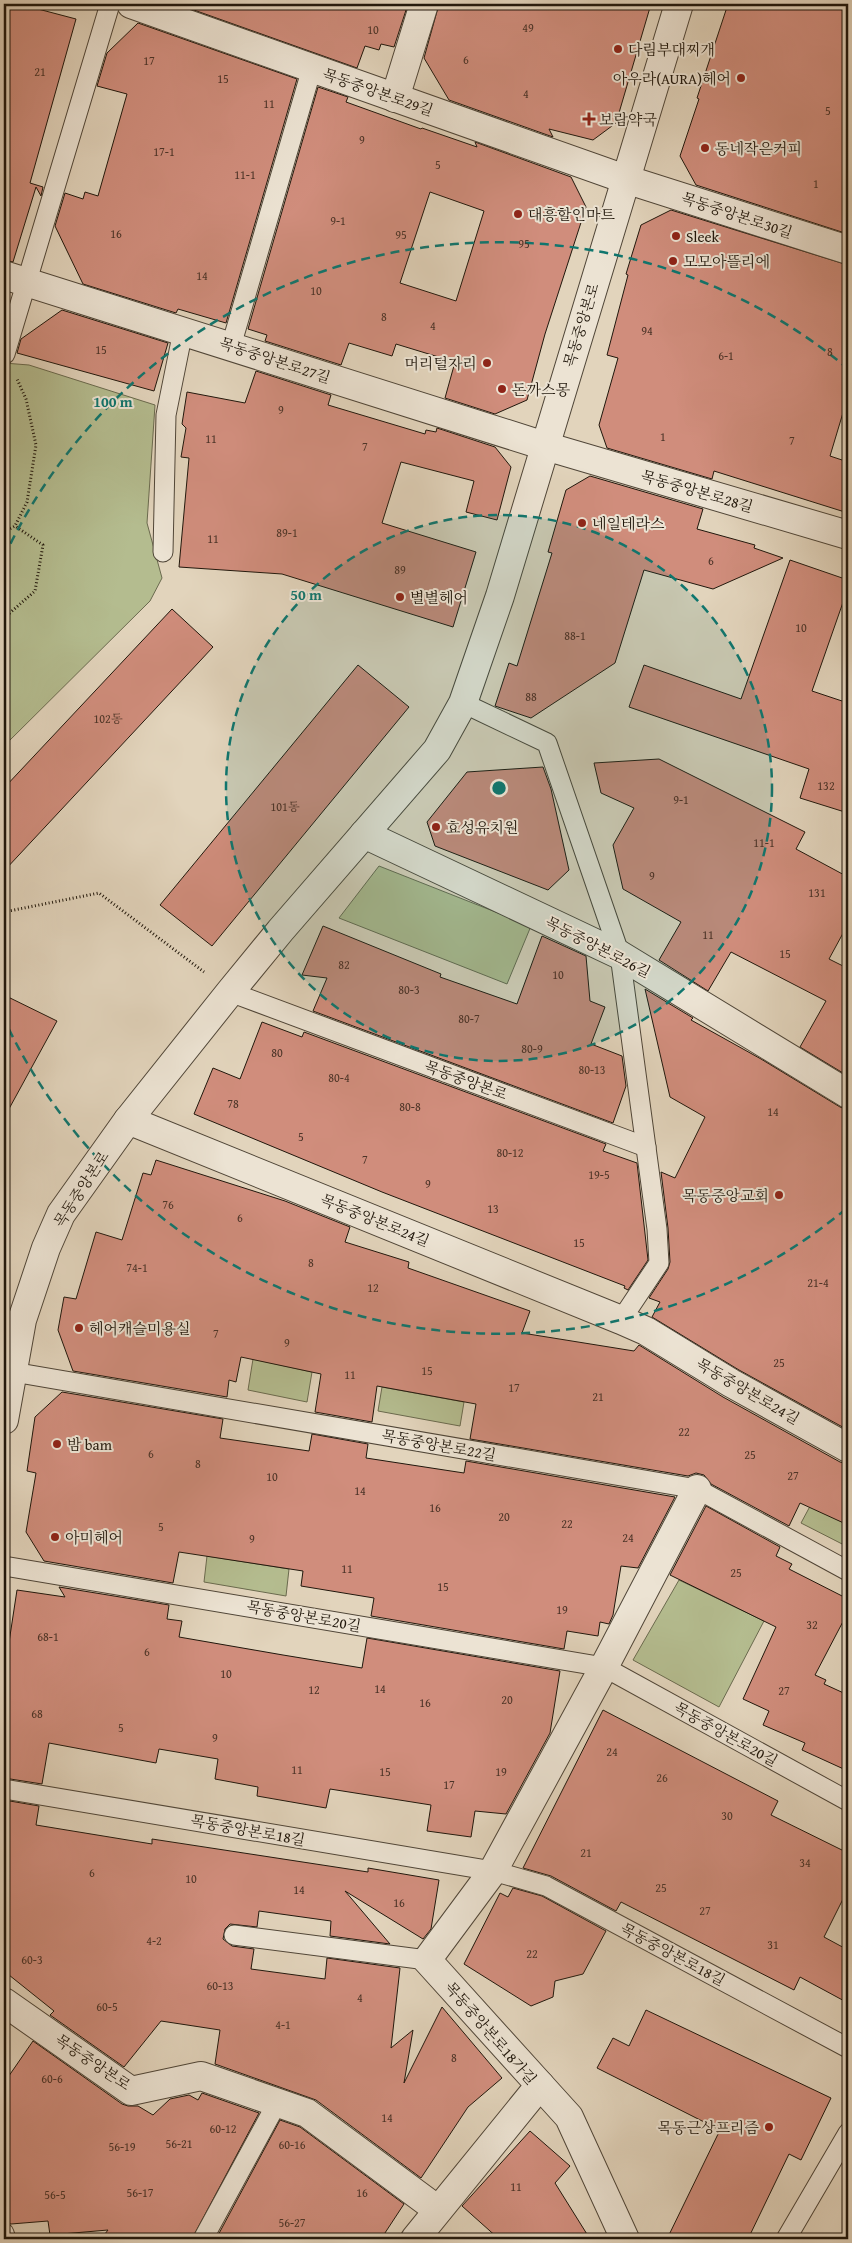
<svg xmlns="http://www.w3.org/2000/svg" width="852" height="2243" viewBox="0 0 852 2243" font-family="'Gentium Book Plus','Noto Serif KR',serif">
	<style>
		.green { fill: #b4bc8f; stroke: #6a6a4e }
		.building { fill: #d08d7c; stroke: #20170c; fill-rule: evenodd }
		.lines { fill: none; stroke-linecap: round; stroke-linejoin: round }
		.service-casing { stroke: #504638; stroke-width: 21 }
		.minor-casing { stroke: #504638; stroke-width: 30 }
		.tertiary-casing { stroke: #504638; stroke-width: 30 }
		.path { stroke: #20170c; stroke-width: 3; stroke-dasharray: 1 2.5; stroke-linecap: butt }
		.service { stroke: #ece3d3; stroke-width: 19 }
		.minor { stroke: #ece3d3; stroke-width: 28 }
		.tertiary { stroke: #ece3d3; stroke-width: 28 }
		.ring { fill: none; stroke: #0f766e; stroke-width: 2.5; stroke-dasharray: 9 6 }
		.poi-dot { fill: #8f2418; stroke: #ece3d3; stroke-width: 2 }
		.labels { text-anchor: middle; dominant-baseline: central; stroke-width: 4; stroke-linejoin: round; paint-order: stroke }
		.number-label { font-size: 12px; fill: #4c3428 }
		.poi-label { font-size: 15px; fill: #20170c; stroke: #ece3d3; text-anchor: start }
		.street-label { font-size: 15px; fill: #20170c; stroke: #ece3d3 }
		.centre { fill: #0f766e; stroke: #ece3d3; stroke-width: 2.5 }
		.ring-label { font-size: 15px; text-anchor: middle; font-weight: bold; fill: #0f766e; stroke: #ece3d3; stroke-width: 4; stroke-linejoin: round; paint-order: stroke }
	</style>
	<rect width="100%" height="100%" fill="#e2d4bc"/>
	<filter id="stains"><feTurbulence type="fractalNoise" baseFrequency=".004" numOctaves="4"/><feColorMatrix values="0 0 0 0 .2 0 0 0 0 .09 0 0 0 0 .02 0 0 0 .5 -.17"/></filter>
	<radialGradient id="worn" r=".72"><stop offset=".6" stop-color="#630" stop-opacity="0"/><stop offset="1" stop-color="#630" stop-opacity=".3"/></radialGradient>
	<g class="green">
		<polygon points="4,363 29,365 155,405 147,523 162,578 150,601 4,746"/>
		<polygon points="379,866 531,926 507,984 339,918"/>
		<polygon points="253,1359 312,1372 307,1402 248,1390"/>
		<polygon points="382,1387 464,1402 460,1426 378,1411"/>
		<polygon points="815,1497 848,1512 848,1547 801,1523"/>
		<polygon points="207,1556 289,1569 286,1596 204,1582"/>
		<polygon points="679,1580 764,1621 719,1707 633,1660"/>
	</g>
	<g class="building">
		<polygon points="4,4 19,4 76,19 30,183 43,187 41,196 36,187 13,262 4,260"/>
		<polygon points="177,4 408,4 394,47 381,44 379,50 365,46 357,68"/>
		<polygon points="439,4 651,4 616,123 593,140 549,129 553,137 449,100 424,58"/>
		<polygon points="728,4 848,4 848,234 696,185 680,156 699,99 697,98"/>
		<polygon points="138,23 297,79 226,323 178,309 176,313 83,284 55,226 65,193 83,199 85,192 98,196 127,94 97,86 107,53"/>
		<path d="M318 87 348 97 346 102 421 129 422 128 477 147 475 142 571 177 586 207 545 334 527 400 495 414 445 398 455 362 396 344 392 356 349 343 341 365 265 341 267 335 248 329ZM430 192 484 211 456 301 400 283Z"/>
		<polygon points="671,210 848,265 848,396 830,456 848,462 848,513 714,471 712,479 607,448 599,425 618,358 607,355 628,275 626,274 641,225"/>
		<polygon points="62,310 168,343 154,391 17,353 21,339"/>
		<polygon points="256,371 331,395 328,405 425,434 426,430 436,432 437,428 495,447 511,467 497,520 466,512 474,481 401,462 382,523 476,552 453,627 282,574 179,567 189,458 181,457 186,428 182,424 187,392 245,403"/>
		<polygon points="590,476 703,509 697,529 755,545 754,548 783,558 713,589 644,570 615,663 531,718 495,706 509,663 517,666 552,553 548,552 566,490"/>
		<polygon points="790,560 848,580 848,588 812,691 848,703 848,813 800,798 809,769 629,707 644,665 741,699"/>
		<polygon points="172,609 213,647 4,871 4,788"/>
		<polygon points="358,665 409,707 212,946 160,905"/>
		<polygon points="659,759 805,832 796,849 848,877 848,924 829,959 845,967 848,961 848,1076 800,1047 826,1001 731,952 708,991 659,960 681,922 623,889 613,845 634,808 601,793 594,763"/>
		<polygon points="543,767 551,789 569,870 548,890 435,846 427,822 467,772"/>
		<polygon points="323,926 441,974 440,977 517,1004 542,936 586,956 590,1001 605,1007 591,1044 622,1056 626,1086 613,1123 313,1011 327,978 302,975"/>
		<polygon points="645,989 693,1018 691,1020 761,1059 840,1107 848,1110 848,1430 739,1370 652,1317 660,1302 649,1298 668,1269 670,1262 668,1228 661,1172 675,1178 705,1117 670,1097"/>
		<polygon points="4,995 57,1021 4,1118"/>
		<polygon points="262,1022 302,1037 304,1032 606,1144 603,1151 637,1163 648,1260 628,1290 624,1288 625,1286 382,1192 194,1114 213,1068 240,1079"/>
		<polygon points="156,1160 285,1201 350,1227 345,1242 409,1262 408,1268 530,1311 522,1333 634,1351 639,1345 723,1397 840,1462 848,1464 848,1525 800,1503 789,1526 711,1484 704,1475 696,1473 688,1476 470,1439 476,1404 377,1386 372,1422 315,1412 321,1374 241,1357 236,1382 229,1380 227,1397 73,1371 58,1330 64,1297 76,1299 96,1232 122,1240 143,1173 151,1175"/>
		<polygon points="62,1392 223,1419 220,1438 309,1451 312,1434 368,1444 366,1458 464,1473 466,1461 675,1497 638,1568 621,1566 613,1615 609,1624 600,1622 598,1636 567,1631 564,1649 371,1616 374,1598 301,1586 303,1571 179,1552 173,1583 44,1561 26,1532 36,1473 27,1471 35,1417"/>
		<polygon points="706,1506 780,1547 776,1556 792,1564 789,1569 848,1599 848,1612 815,1675 826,1680 824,1684 848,1695 848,1771 802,1750 805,1743 763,1725 769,1711 743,1699 776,1627 670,1575"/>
		<polygon points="59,1587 169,1605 167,1619 182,1621 179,1637 283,1655 362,1668 367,1638 560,1671 550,1733 506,1814 475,1811 471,1837 427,1831 431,1805 330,1789 326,1808 257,1796 258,1787 215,1779 218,1759 159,1749 156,1763 49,1743 42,1784 4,1778 4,1675 17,1590 65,1597"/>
		<polygon points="603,1710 778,1801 771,1815 848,1853 848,1889 824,1937 848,1950 848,2003 800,1977 794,1990 621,1902 616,1911 551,1876 523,1868"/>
		<polygon points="4,1800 39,1806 36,1825 152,1844 152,1839 368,1872 368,1868 439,1880 431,1929 423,1939 345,1891 390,1944 330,1936 331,1921 259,1911 257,1927 230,1924 225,1929 223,1939 232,1946 254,1949 251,1969 325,1979 327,1958 400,1968 391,2048 413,2030 404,2083 442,2007 502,2078 468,2107 421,2178 316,2100 215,2064 220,2030 161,2021 124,2067 50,2015 54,2011 4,1971"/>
		<polygon points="513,1888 542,1896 606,1931 583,1974 555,1981 553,1997 531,2006 464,1964 500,1893 508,1897"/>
		<polygon points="646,2010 831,2098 801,2160 789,2154 748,2239 667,2239 720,2130 597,2068 613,2038 629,2046"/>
		<polygon points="33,2041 122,2104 128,2106 138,2106 153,2115 170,2099 189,2095 198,2100 202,2093 259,2113 192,2239 101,2239 108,2230 50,2235 48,2221 11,2224 4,2222 4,2083"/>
		<polygon points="280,2120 300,2127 404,2204 381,2239 216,2239"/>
		<polygon points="530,2131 570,2166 555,2183 590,2239 499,2239 462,2206"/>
	</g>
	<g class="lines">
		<g class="service-casing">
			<g id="service">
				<polyline points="231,346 312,68"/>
				<polyline points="5,354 110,4"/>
				<polyline points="163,552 166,415 183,331"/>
				<polyline points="463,703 547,743 620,955 657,1229 659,1263 621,1320"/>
				<polyline points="230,992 646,1147"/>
				<polyline points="13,1372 697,1489 848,1571"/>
				<polyline points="4,1566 604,1667 848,1801"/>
				<polyline points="4,1789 493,1871 546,1886 848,2048"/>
				<polyline points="234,1935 427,1960"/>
				<polyline points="4,2233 6,2239"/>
				<polyline points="203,2239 277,2103"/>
				<polyline points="786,2239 848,2133"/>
			</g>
		</g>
		<g class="minor-casing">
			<g id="minor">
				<polyline points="131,4 625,179 848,250"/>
				<polyline points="395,98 424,4"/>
				<polyline points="4,275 545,446 848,535"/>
				<polyline points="364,834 620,955 848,1094"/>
				<polyline points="128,1120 621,1320 646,1331 731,1383 848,1448"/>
				<polyline points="4,2002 131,2091 201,2076 307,2113 438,2210"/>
				<polyline points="540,2085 569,2117 625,2239"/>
				<polyline points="415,2239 540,2085 427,1960 493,1871 604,1667 697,1489"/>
			</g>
		</g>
		<g class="tertiary-casing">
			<polyline id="tertiary" points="4,1420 22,1320 46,1248 61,1214 128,1120 230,992 280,931 437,750 463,703 500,596 679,4"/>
		</g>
		<g class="path">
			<polyline points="4,532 15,526 27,502 36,445 26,399 17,379"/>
			<polyline points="4,618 35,591 43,545 15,526"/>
			<polyline points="4,912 99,893 204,972"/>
		</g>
		<use href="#service" class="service"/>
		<use href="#minor" class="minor"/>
		<use href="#tertiary" class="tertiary"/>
	</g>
	<circle cx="499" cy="788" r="273" fill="#0f766e" fill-opacity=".12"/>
	<g class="ring">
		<circle cx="499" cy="788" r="273"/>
		<path d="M846 1209A546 546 0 0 1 4 1019M4 557A546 546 0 0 1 846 367"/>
	</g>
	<g class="poi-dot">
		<circle cx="618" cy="49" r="5"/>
		<circle cx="741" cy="78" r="5"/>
		<path d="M586.5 111.5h5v5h5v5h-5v5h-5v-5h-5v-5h5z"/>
		<circle cx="705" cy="148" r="5"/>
		<circle cx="518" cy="214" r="5"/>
		<circle cx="676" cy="236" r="5"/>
		<circle cx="673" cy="261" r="5"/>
		<circle cx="487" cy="363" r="5"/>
		<circle cx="502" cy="389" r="5"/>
		<circle cx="582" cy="523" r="5"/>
		<circle cx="400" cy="597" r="5"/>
		<circle cx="436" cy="827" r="5"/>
		<circle cx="779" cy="1195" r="5"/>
		<circle cx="79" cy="1328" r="5"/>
		<circle cx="57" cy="1444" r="5"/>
		<circle cx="55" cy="1537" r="5"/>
		<circle cx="769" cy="2127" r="5"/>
	</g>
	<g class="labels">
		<g class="number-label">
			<text x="528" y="27">49</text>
			<text x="373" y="29">10</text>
			<text x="466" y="59">6</text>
			<text x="149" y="60">17</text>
			<text x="40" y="71">21</text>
			<text x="223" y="78">15</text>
			<text x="526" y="93">4</text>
			<text x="269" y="103">11</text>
			<text x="828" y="110">5</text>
			<text x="362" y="139">9</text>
			<text x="164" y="151">17-1</text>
			<text x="438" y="164">5</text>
			<text x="245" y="174">11-1</text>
			<text x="816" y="183">1</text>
			<text x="338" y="220">9-1</text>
			<text x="116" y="233">16</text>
			<text x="401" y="234">95</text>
			<text x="524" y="243">95</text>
			<text x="202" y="275">14</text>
			<text x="316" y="290">10</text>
			<text x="384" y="316">8</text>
			<text x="433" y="325">4</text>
			<text x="647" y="330">94</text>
			<text x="101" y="349">15</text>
			<text x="830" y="351">8</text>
			<text x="726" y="355">6-1</text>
			<text x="281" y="409">9</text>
			<text x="663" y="436">1</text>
			<text x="211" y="438">11</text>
			<text x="792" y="440">7</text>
			<text x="365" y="446">7</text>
			<text x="287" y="532">89-1</text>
			<text x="213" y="538">11</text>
			<text x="711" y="560">6</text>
			<text x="400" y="569">89</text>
			<text x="801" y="627">10</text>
			<text x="575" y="635">88-1</text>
			<text x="531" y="696">88</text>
			<text x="108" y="718">102동</text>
			<text x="826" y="785">132</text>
			<text x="681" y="799">9-1</text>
			<text x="285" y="806">101동</text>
			<text x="764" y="842">11-1</text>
			<text x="652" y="875">9</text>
			<text x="817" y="892">131</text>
			<text x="708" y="934">11</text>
			<text x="785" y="953">15</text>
			<text x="344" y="964">82</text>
			<text x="558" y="974">10</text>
			<text x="409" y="989">80-3</text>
			<text x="469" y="1018">80-7</text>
			<text x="532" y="1048">80-9</text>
			<text x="277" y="1052">80</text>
			<text x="592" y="1069">80-13</text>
			<text x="339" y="1077">80-4</text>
			<text x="233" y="1103">78</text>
			<text x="410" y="1106">80-8</text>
			<text x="773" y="1111">14</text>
			<text x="301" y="1136">5</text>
			<text x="510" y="1152">80-12</text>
			<text x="365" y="1159">7</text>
			<text x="599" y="1174">19-5</text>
			<text x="428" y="1183">9</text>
			<text x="168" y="1204">76</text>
			<text x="493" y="1208">13</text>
			<text x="240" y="1217">6</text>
			<text x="579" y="1242">15</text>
			<text x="311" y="1262">8</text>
			<text x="137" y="1267">74-1</text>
			<text x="818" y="1282">21-4</text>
			<text x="373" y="1287">12</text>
			<text x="216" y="1333">7</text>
			<text x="287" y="1342">9</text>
			<text x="779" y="1362">25</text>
			<text x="427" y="1370">15</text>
			<text x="350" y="1374">11</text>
			<text x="514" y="1387">17</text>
			<text x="598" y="1396">21</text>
			<text x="684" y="1431">22</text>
			<text x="151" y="1453">6</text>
			<text x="750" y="1454">25</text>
			<text x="198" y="1463">8</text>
			<text x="793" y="1475">27</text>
			<text x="272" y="1476">10</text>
			<text x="360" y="1490">14</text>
			<text x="435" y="1507">16</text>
			<text x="504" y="1516">20</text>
			<text x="567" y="1523">22</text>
			<text x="161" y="1526">5</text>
			<text x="628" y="1537">24</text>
			<text x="252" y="1538">9</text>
			<text x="347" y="1568">11</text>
			<text x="736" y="1572">25</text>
			<text x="443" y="1586">15</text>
			<text x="562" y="1609">19</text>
			<text x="812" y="1624">32</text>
			<text x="48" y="1636">68-1</text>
			<text x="147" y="1651">6</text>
			<text x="226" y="1673">10</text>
			<text x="380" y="1688">14</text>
			<text x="314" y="1689">12</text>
			<text x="784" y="1690">27</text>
			<text x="507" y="1699">20</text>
			<text x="425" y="1702">16</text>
			<text x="37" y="1713">68</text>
			<text x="121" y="1727">5</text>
			<text x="215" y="1737">9</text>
			<text x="612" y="1751">24</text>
			<text x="297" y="1769">11</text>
			<text x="385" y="1771">15</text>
			<text x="501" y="1771">19</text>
			<text x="662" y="1777">26</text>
			<text x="449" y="1784">17</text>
			<text x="727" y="1815">30</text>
			<text x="586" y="1852">21</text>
			<text x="805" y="1862">34</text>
			<text x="92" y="1872">6</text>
			<text x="191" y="1878">10</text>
			<text x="661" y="1887">25</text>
			<text x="299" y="1889">14</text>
			<text x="399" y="1902">16</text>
			<text x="705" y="1910">27</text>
			<text x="154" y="1940">4-2</text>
			<text x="773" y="1944">31</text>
			<text x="532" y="1953">22</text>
			<text x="32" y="1959">60-3</text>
			<text x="220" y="1985">60-13</text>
			<text x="360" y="1997">4</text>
			<text x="107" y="2006">60-5</text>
			<text x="283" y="2024">4-1</text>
			<text x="454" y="2057">8</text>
			<text x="52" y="2078">60-6</text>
			<text x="387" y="2117">14</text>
			<text x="223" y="2128">60-12</text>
			<text x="179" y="2143">56-21</text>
			<text x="292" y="2144">60-16</text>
			<text x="122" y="2146">56-19</text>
			<text x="516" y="2186">11</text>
			<text x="140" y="2192">56-17</text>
			<text x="362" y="2192">16</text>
			<text x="55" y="2194">56-5</text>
			<text x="292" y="2222">56-27</text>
		</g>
		<g class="poi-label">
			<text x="628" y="49">다림부대찌개</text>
			<text x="731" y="78" text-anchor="end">아우라(AURA)헤어</text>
			<text x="599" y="119">보람약국</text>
			<text x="715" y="148">동네작은커피</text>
			<text x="528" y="214">대흥할인마트</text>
			<text x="686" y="236">Sleek</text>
			<text x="683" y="261">모모아뜰리에</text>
			<text x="477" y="363" text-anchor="end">머리털자리</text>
			<text x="512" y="389">돈까스몽</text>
			<text x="592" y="523">네일테라스</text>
			<text x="410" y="597">별별헤어</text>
			<text x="446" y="827">효성유치원</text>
			<text x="769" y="1195" text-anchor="end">목동중앙교회</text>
			<text x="89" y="1328">헤어캐슬미용실</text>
			<text x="67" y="1444">밤 bam</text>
			<text x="65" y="1537">아미헤어</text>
			<text x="759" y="2127" text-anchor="end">목동근상프리즘</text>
		</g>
		<g class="street-label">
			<text transform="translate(378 92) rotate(19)">목동중앙본로29길</text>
			<text transform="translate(737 215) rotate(18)">목동중앙본로30길</text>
			<text transform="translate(581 325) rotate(-73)">목동중앙본로</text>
			<text transform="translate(275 360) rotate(18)">목동중앙본로27길</text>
			<text transform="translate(697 491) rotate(16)">목동중앙본로28길</text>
			<text transform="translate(598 947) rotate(27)">목동중앙본로26길</text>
			<text transform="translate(466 1080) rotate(20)">목동중앙본로</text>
			<text transform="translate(81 1189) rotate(-57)">목동중앙본로</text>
			<text transform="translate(375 1220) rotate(22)">목동중앙본로24길</text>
			<text transform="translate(748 1391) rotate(30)">목동중앙본로24길</text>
			<text transform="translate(439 1445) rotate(10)">목동중앙본로22길</text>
			<text transform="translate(304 1616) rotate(10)">목동중앙본로20길</text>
			<text transform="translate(726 1734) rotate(29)">목동중앙본로20길</text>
			<text transform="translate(248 1830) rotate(10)">목동중앙본로18길</text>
			<text transform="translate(673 1954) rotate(28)">목동중앙본로18길</text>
			<text transform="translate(491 2033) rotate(49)">목동중앙본로18가길</text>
			<text transform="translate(93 2062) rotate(34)">목동중앙본로</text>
		</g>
	</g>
	<circle cx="499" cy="788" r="8" class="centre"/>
	<g class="ring-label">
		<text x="113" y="407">100 m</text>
		<text x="306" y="600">50 m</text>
	</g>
	<rect width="852" height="2243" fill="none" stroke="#e2d4bc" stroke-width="20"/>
	<rect x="5" y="5" width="842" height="2233" fill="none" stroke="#20170c" stroke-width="2.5"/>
	<rect x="10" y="10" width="832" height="2223" fill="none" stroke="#20170c"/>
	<rect width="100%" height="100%" filter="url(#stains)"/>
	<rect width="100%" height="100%" fill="url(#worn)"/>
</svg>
